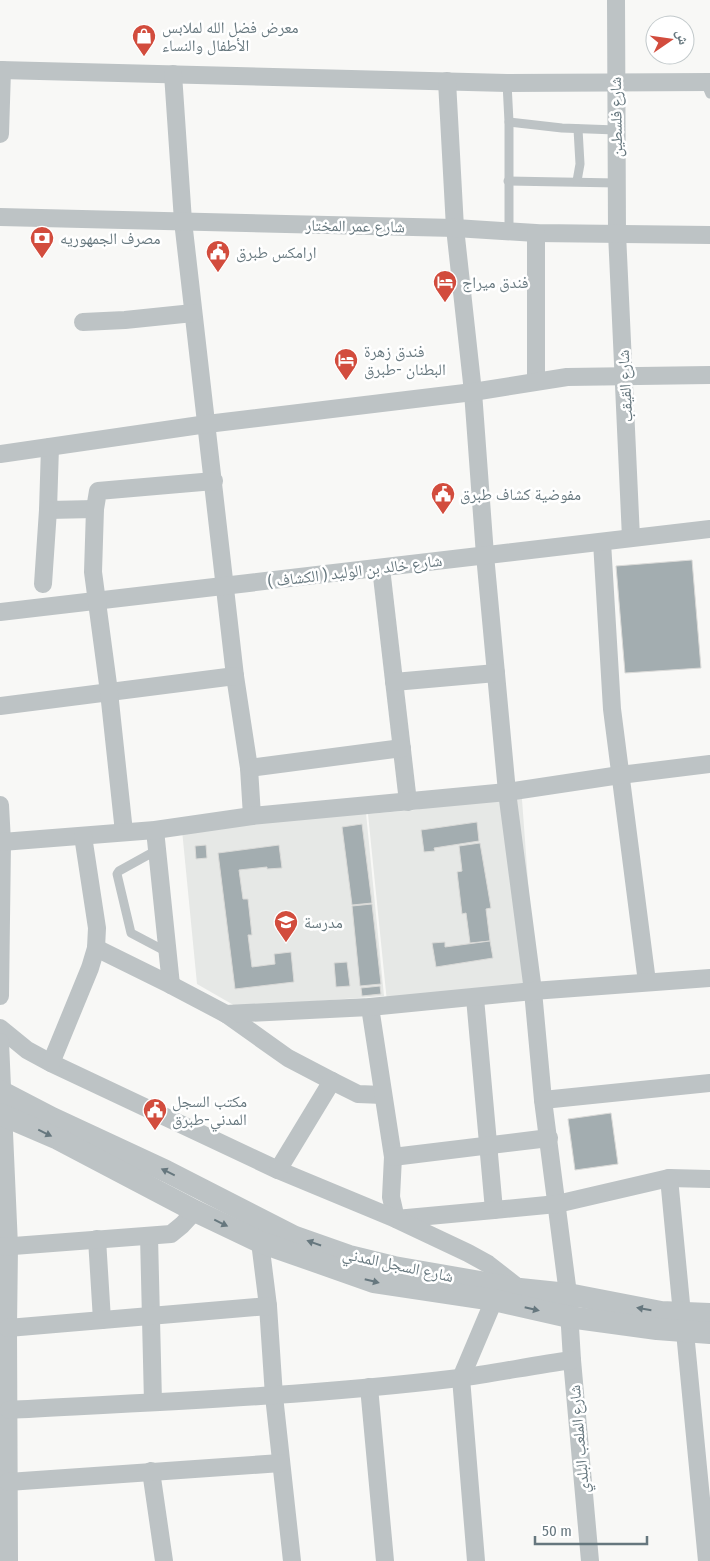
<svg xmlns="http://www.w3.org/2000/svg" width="710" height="1561" viewBox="0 0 710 1561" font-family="'Fira Sans Condensed','Noto Naskh Arabic',sans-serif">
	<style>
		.built { fill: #e6e8e6 }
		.building { fill: #a3adb0; stroke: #dadad8 }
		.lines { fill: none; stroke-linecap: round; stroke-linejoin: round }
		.service { stroke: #bdc3c5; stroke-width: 9 }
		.minor { stroke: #bdc3c5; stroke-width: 18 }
		.tertiary { stroke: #bdc3c5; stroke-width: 22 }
		.oneway { fill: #66777e }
		.labels { text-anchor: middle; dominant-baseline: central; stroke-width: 5; stroke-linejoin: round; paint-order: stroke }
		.poi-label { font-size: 16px; fill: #66777e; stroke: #fff; text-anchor: start }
		.street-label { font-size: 16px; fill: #66777e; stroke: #fff }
	</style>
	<rect width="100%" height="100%" fill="#f8f8f6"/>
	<g class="built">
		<polygon points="521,786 537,1003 474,988 387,1002 368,814 415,810"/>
		<polygon points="366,813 384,996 237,1007 197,984 182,830"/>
	</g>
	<g class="building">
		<polygon points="692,560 701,668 625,673 616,566"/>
		<polygon points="477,822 479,841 434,848 435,851 424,852 421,830"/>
		<polygon points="362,824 372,903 352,905 342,827"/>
		<polygon points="480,843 491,908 486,909 490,941 470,943 466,913 462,914 457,872 462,871 459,846"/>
		<polygon points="206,845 207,858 196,859 195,846"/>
		<polygon points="279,845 282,868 267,869 267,867 239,870 243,899 248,899 252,935 248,935 252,967 275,964 274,954 291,952 294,982 235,989 218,853"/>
		<polygon points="372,904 381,984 360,986 352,906"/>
		<polygon points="490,941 493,958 436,967 432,943 445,942 445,947"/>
		<polygon points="347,962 350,986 336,987 334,963"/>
		<polygon points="380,986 381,994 362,996 361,988"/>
		<polygon points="611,1113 618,1164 575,1170 568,1119"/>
	</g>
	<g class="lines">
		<g class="service">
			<polyline points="705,82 710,94"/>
			<polyline points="507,83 509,122 509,232"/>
			<polyline points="509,122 562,128 616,130"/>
			<polyline points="508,181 617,183"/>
			<polyline points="577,181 580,164 578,129"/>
			<polyline points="157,850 119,871 117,874 131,933 167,952"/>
		</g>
		<g class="minor">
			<polyline points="616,0 617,233 631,538"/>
			<polyline points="0,70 507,83 710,82"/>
			<polyline points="173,74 183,221 235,676 249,768 252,816"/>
			<polyline points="447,81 455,228 473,392 485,555 507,792 533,991 543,1100 568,1294 572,1360 590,1561"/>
			<polyline points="0,134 2,70"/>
			<polyline points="0,217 455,228 536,233 710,235"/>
			<polyline points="536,233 536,381"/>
			<polyline points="83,322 125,320 193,313"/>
			<polyline points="50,447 48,510 95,509"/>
			<polyline points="0,454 207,424 473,392 567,377 710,375"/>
			<polyline points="602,542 612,709 647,982"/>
			<polyline points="381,568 408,802"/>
			<polyline points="43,584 48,510"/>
			<polyline points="0,612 710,529"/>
			<polyline points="394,682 496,673"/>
			<polyline points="0,706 235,676"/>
			<polyline points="249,768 402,748"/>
			<polyline points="0,805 2,842 0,996"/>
			<polyline points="155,830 171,985"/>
			<polyline points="124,832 109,692 93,572 95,509 98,491 214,481"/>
			<polyline points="2,842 155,830 252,816 507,792 620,775 710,764"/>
			<polyline points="96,948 171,985 226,1014 288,1058 332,1081 358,1094 383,1095"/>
			<polyline points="475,998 494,1210 557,1204 669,1178 710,1179"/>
			<polyline points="370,1007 393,1157 391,1197 396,1219 494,1210"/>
			<polyline points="226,1014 370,1007 533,991 710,978"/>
			<polyline points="0,1028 27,1050 51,1063 278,1170 396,1219 468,1253 488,1264 520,1289"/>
			<polyline points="0,1042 9,1246 8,1328 9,1561"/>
			<polyline points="51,1063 90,968 96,948 97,928 83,836"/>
			<polyline points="543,1100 710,1083"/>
			<polyline points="393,1157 549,1138"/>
			<polyline points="278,1170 332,1081"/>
			<polyline points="669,1178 682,1314"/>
			<polyline points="149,1236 153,1402"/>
			<polyline points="97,1239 102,1320"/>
			<polyline points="260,1242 268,1306 274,1396 292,1561"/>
			<polyline points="0,1247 171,1234 182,1225 195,1211"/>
			<polyline points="8,1328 268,1306"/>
			<polyline points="685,1332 707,1561"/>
			<polyline points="369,1387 385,1561"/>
			<path d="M9 1410C159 1402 310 1396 459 1378 497 1373 534 1365 572 1360"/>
			<polyline points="151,1471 164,1561"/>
			<polyline points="8,1482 281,1463"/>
			<polyline points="476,1561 461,1378 494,1300"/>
		</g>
		<g class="tertiary">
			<polyline points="0,1091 52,1118 166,1171 295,1237 349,1256 394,1267 520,1289 568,1294 661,1312 710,1314"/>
			<polyline points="0,1114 58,1139 195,1211 260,1242 374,1282 494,1300 569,1317 657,1329 710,1333"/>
		</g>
	</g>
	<defs><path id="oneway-solid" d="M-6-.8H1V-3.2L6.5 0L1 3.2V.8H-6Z" transform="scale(1.25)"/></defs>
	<g class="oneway">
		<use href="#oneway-solid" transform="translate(45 1133) rotate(26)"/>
		<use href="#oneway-solid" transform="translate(168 1172) rotate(-154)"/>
		<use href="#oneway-solid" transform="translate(221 1223) rotate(26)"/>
		<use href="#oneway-solid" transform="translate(314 1243) rotate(-161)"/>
		<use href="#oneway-solid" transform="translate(372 1281) rotate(14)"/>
		<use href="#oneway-solid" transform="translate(532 1309) rotate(13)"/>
		<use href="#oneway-solid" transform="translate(644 1309) rotate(-170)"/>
	</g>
	<defs>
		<g id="shop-pin" transform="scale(1.25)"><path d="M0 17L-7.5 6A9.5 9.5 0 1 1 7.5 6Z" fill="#d24c3d" stroke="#fff"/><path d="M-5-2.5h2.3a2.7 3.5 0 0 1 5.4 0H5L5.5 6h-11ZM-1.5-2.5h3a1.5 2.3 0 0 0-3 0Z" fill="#fff"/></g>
		<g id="bank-pin" transform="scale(1.25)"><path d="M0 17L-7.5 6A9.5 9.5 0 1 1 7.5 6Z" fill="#d24c3d" stroke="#fff"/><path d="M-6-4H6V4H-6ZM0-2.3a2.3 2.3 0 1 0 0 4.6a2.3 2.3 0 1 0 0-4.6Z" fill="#fff"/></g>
		<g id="civic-pin" transform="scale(1.25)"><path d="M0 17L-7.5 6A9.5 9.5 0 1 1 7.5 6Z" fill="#d24c3d" stroke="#fff"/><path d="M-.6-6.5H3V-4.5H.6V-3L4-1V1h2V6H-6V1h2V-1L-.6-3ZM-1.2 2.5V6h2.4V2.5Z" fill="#fff"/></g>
		<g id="hotel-pin" transform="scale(1.25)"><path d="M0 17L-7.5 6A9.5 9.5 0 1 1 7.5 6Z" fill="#d24c3d" stroke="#fff"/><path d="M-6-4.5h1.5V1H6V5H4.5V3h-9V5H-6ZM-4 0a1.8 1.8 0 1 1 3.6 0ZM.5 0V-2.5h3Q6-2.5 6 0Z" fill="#fff"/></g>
		<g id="school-pin" transform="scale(1.25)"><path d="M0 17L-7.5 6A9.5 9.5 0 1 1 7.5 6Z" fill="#d24c3d" stroke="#fff"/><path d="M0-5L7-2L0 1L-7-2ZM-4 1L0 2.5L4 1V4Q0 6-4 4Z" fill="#fff"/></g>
	</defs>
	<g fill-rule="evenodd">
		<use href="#shop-pin" x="144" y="36"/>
		<use href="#bank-pin" x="42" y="238"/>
		<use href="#civic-pin" x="218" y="252"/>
		<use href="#hotel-pin" x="445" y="282"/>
		<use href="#hotel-pin" x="346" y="360"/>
		<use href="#civic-pin" x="443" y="494"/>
		<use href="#school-pin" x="286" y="922"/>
		<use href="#civic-pin" x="155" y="1110"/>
	</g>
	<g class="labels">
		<g class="poi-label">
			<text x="162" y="27">معرض فضل الله لملابس<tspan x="162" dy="18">الأطفال والنساء</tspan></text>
			<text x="60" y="238">مصرف الجمهوريه</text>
			<text x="236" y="252">ارامكس طبرق</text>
			<text x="462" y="282">فندق ميراج</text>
			<text x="364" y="351">فندق زهرة<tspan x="364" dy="18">البطنان -طبرق</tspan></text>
			<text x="460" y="494">مفوضية كشاف طبرق</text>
			<text x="304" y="922">مدرسة</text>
			<text x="172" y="1101">مكتب السجل<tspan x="172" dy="18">المدني-طبرق</tspan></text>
		</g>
		<g class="street-label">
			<text transform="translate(616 117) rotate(-91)">شارع فلسطين</text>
			<text transform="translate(355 226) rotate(1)">شارع عمر المختار</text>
			<text transform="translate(625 386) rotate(-93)">شارع القيقب</text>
			<text transform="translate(355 571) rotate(-7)">شارع خالد بن الوليد ( الكشاف )</text>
			<text transform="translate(398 1265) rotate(12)">شارع السجل المدني</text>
			<text transform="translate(579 1439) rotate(-95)">شارع الملعب البلدي</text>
		</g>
	</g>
	<g transform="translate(670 40) rotate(77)"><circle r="24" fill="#ffffff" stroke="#c2c9cb"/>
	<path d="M0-4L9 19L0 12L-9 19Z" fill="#d24c3d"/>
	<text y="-8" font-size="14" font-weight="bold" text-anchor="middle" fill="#66777e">ش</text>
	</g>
	<path d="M535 1536v8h112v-8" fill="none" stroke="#66777e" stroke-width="2.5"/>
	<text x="542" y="1536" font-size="15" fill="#66777e" stroke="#ffffff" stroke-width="4" paint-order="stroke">50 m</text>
</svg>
